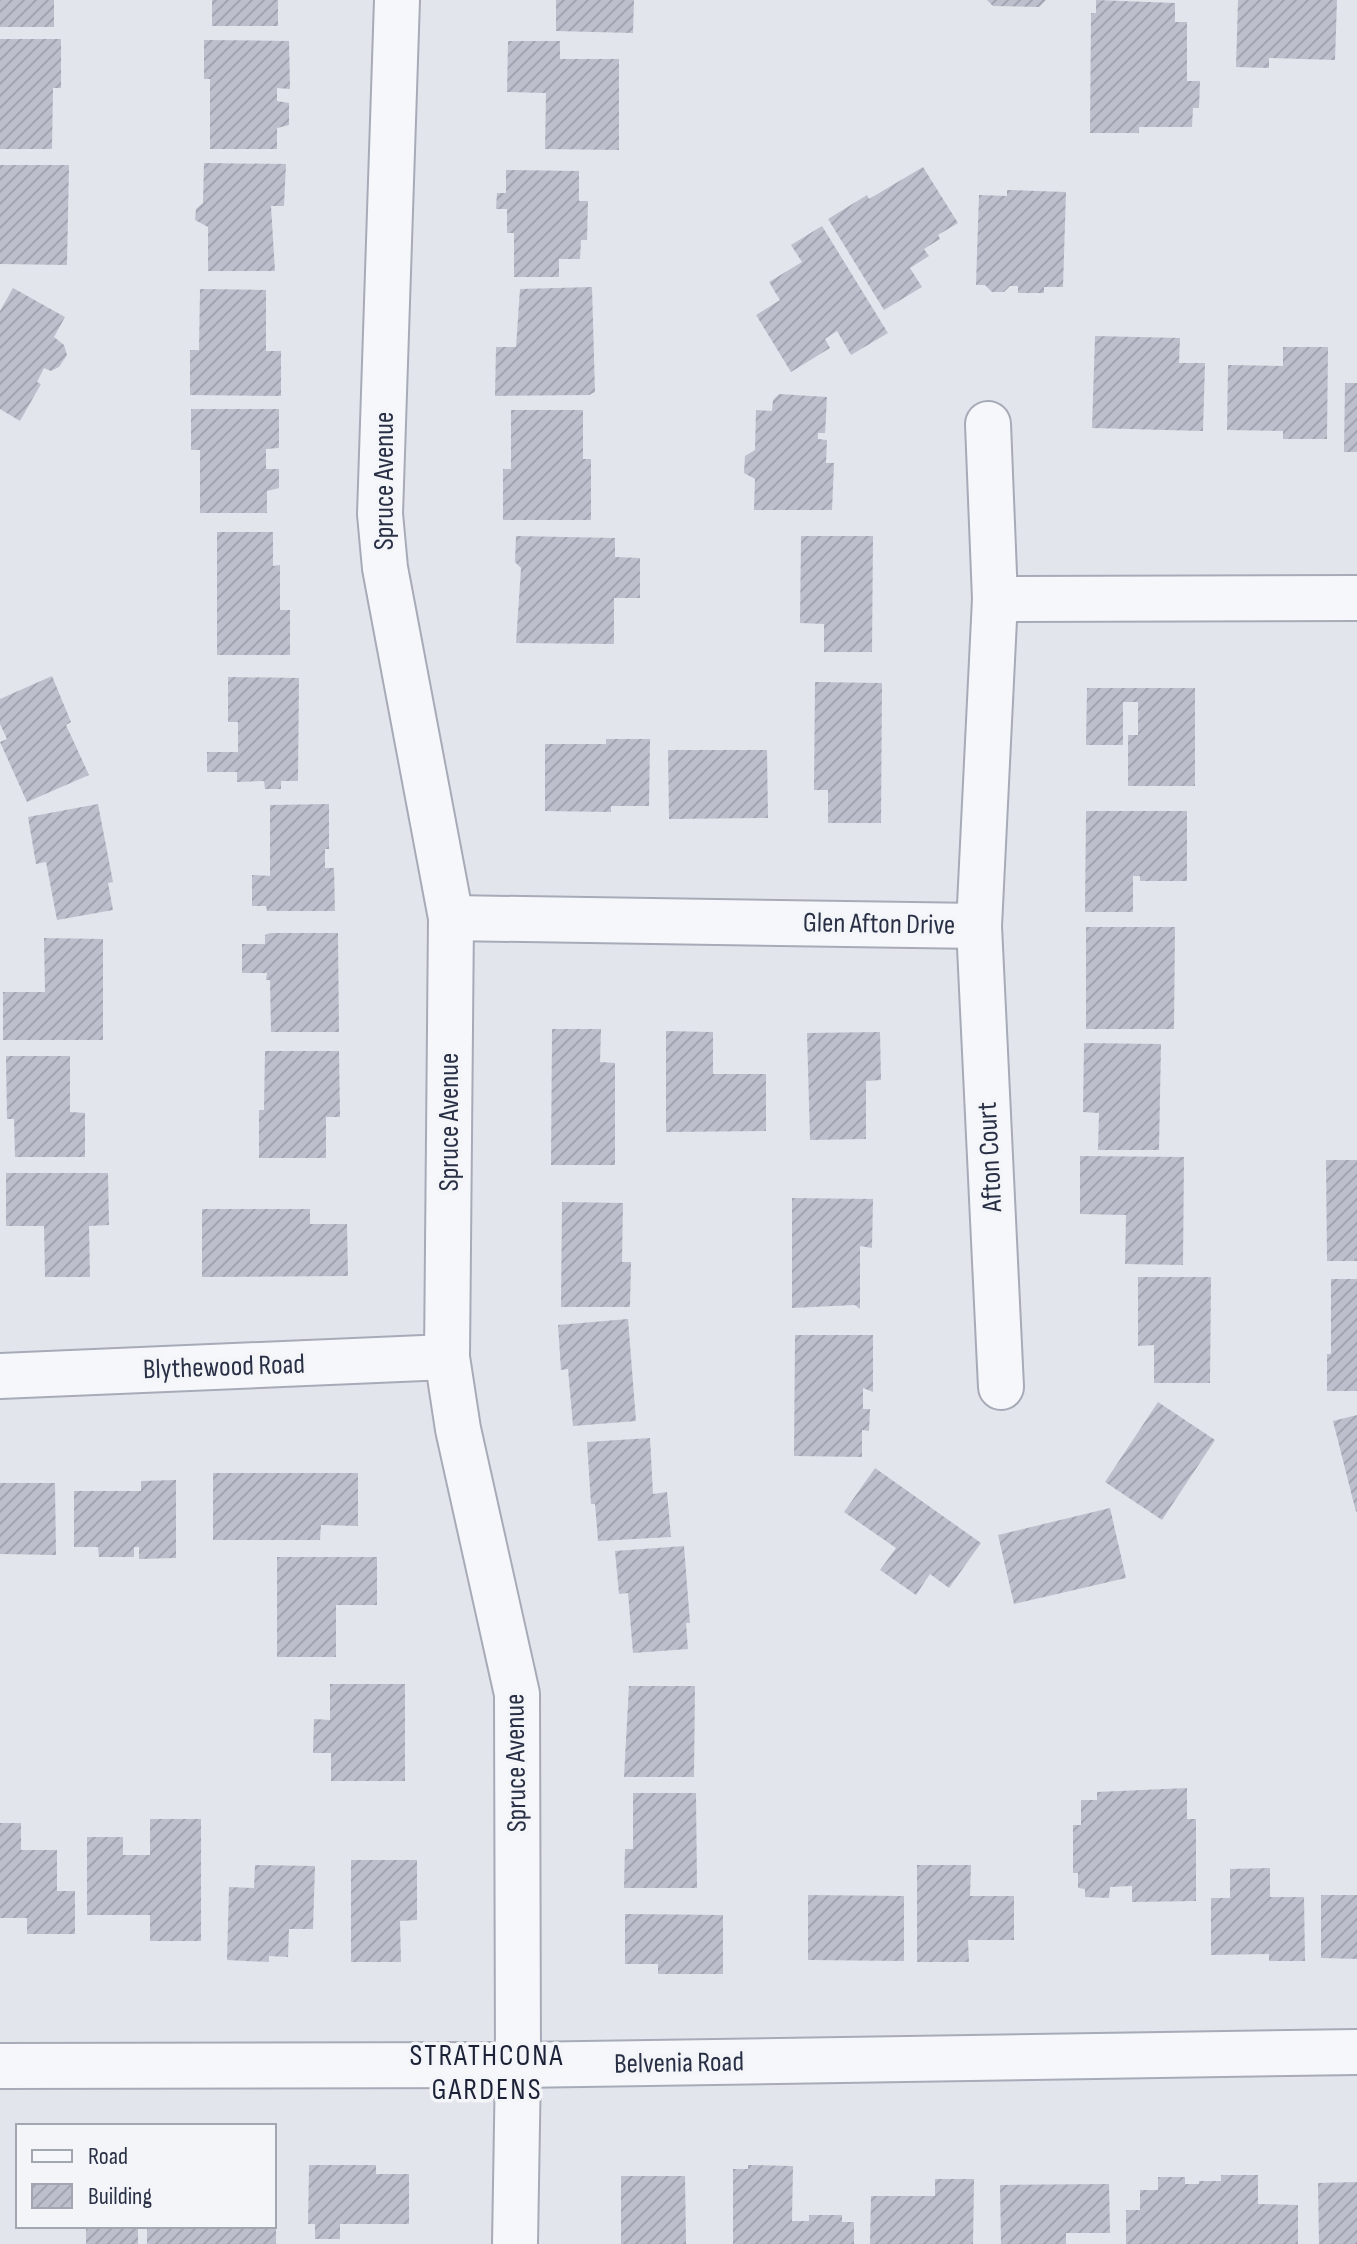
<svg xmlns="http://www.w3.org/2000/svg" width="1357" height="2244" viewBox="0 0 1357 2244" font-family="'Sofia Sans Condensed',sans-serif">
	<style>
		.building { fill: url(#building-hatch) }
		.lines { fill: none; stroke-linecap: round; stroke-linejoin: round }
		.minor-casing { stroke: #a7abb7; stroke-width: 48 }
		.minor { stroke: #f6f7fa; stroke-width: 44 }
		.labels { text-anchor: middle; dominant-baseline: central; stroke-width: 7; stroke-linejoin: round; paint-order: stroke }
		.street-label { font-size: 28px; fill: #293045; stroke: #f3f5f9 }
		.neighbourhood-label { font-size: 30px; letter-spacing: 2px; fill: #1b2136; stroke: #f3f5f9 }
	</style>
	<defs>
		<pattern id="building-hatch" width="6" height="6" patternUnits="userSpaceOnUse" patternTransform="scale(2)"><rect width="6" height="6" fill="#bdc0cc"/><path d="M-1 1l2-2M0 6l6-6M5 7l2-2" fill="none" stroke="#a2a5b1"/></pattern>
	</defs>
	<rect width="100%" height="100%" fill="#e3e5ec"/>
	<g class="building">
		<rect x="0" y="0" width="54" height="27"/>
		<rect x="212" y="0" width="66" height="26"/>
		<polygon points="556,0 634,0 633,33 556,31"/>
		<polygon points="987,0 1046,0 1039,7 993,6"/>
		<polygon points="1096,0 1175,3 1175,22 1187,22 1187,81 1200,81 1199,108 1193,108 1192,127 1139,127 1139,133 1090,133 1091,13 1096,13"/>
		<polygon points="1238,0 1337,0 1335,60 1269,58 1269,68 1236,67"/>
		<polygon points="0,39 61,39 61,88 53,88 52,149 0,149"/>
		<polygon points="204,40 289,41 290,89 277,88 277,101 289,103 289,125 277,128 277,149 210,149 210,79 204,79"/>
		<polygon points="508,41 560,41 560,59 619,59 619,150 545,149 546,93 507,92"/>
		<polygon points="204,163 286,164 284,206 271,206 275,271 208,271 208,227 195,220 196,209 203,203"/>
		<polygon points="0,165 69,165 67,265 0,264"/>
		<polygon points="923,167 958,223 938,235 940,239 924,249 929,256 910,268 922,287 884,310 828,219 867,195 869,199"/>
		<polygon points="506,170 579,171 579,201 588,201 587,240 581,240 580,259 559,259 559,277 514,277 514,233 507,233 507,209 496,209 497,193 506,193"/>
		<polygon points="1007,190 1066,192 1063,287 1044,287 1044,293 1018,293 1018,286 1010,286 1004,292 992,292 985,285 976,285 979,195 1007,196"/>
		<polygon points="822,226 888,333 851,355 837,331 825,339 830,348 791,372 756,315 780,300 769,282 802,262 791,245"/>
		<polygon points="592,287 595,392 589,395 495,396 496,347 516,347 520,289"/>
		<polygon points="13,288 65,317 54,337 64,345 67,355 59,367 51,371 44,368 37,382 41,384 20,421 0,409 0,311"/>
		<polygon points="200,289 266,290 266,351 281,351 281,396 190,395 190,350 199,350"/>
		<polygon points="1095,336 1180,338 1179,363 1205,363 1203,431 1092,428"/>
		<polygon points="1283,347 1328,347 1327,439 1283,439 1283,431 1227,430 1228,365 1283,366"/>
		<polygon points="1345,383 1357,383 1357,452 1344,452"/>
		<polygon points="779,394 827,397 825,433 818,433 818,439 827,440 826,463 834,463 832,510 754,510 755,479 744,473 745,456 755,450 756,410 772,411 773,400"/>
		<polygon points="191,409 279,409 279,448 266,449 266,469 279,469 279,488 267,491 267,513 200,513 200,450 191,450"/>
		<polygon points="511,410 583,410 583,459 591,459 591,520 503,520 503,469 511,469"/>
		<polygon points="217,532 273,532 273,566 280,565 280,610 290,610 290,655 217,655"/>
		<polygon points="516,536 615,538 615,557 640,558 640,598 614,598 614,644 516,643 521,568 515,562"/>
		<polygon points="801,536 873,536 872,652 824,652 824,624 800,623"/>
		<polygon points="52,676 71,722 66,725 89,775 27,802 0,742 7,739 0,724 0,699"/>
		<polygon points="228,677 299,678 298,781 281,781 281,789 265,789 264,781 237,782 237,772 207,772 207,752 238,752 238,722 228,722"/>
		<polygon points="815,682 882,683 881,823 828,823 828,790 814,790"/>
		<polygon points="1087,688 1195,688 1195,786 1128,786 1128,735 1138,735 1138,702 1123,702 1123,745 1086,745"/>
		<polygon points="606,739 650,739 649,806 611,806 611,812 545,811 545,744 606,744"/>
		<polygon points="668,750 767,750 768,818 669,819"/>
		<polygon points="98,804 113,882 108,883 113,910 57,920 46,862 36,864 28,817"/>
		<polygon points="329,804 329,849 325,849 325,868 334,868 335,911 267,911 266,906 252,906 252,875 270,876 270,805"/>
		<polygon points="1086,811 1187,811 1187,881 1140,881 1140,876 1133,876 1133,912 1085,912"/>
		<polygon points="1086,927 1175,927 1174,1029 1086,1029"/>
		<polygon points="270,933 338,933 339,1032 271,1032 270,980 266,980 267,973 242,973 242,944 265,944 265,935"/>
		<polygon points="44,938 103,939 103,1040 3,1040 3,992 45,992"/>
		<polygon points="552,1029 601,1029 600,1062 615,1063 615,1165 551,1165"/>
		<polygon points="666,1031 713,1032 713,1074 766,1074 766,1131 666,1132"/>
		<polygon points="880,1032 881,1080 866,1081 866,1139 810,1140 807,1033"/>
		<polygon points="1084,1043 1161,1044 1159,1150 1098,1150 1099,1113 1083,1112"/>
		<polygon points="265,1051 339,1051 340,1117 326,1117 326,1158 259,1158 259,1110 264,1110"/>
		<polygon points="6,1056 70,1056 70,1112 85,1113 85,1157 15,1157 14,1119 7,1119"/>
		<polygon points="1080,1156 1184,1157 1183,1265 1125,1264 1126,1215 1080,1214"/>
		<polygon points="1326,1160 1357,1160 1357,1261 1327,1261"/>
		<polygon points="6,1173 108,1173 109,1225 89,1226 90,1277 45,1277 44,1226 6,1226"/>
		<polygon points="792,1198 873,1199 872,1248 860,1246 860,1309 855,1305 792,1308"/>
		<polygon points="562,1202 623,1203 622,1262 631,1262 630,1307 561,1307"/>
		<polygon points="202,1209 310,1209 310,1224 347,1224 348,1276 202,1277"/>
		<polygon points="1138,1277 1211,1277 1210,1383 1154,1383 1154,1345 1138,1346"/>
		<polygon points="1331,1279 1357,1279 1357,1391 1327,1391 1327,1354 1331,1354"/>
		<polygon points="628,1319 636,1421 573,1426 568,1369 561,1370 558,1325"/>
		<polygon points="795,1335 873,1335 873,1392 863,1388 863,1409 870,1409 869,1431 862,1430 862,1457 794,1456"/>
		<polygon points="1158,1402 1215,1440 1162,1520 1105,1482"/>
		<polygon points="1357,1415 1357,1511 1356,1512 1333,1421"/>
		<polygon points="650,1438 653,1494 667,1492 671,1537 598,1541 595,1504 591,1504 587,1442"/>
		<polygon points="875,1468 981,1543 949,1588 930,1574 916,1595 880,1570 896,1548 844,1512"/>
		<polygon points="213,1473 358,1473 358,1526 321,1525 320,1540 213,1540"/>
		<polygon points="176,1480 176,1558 139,1559 139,1547 134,1547 134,1557 99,1557 98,1547 74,1547 74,1491 141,1491 141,1481"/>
		<polygon points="0,1483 55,1483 56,1555 0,1554"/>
		<polygon points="1110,1508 1126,1578 1014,1604 998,1535"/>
		<polygon points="684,1546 690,1623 686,1623 688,1649 633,1653 628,1593 619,1594 615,1551"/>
		<polygon points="277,1557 377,1557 377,1605 336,1605 336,1657 277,1657"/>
		<polygon points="330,1684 405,1684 405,1781 331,1781 331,1753 313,1753 314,1719 330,1720"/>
		<polygon points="629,1686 695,1686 694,1777 624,1777"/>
		<polygon points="1187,1788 1187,1819 1196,1819 1196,1901 1132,1902 1132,1886 1110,1887 1109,1898 1085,1897 1085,1889 1078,1888 1078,1873 1073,1873 1073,1825 1081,1825 1081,1800 1097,1800 1097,1792"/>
		<polygon points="633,1793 696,1793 697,1888 624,1888 625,1849 633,1849"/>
		<polygon points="150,1819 201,1819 201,1941 150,1941 150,1915 87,1915 87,1837 123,1837 123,1855 150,1855"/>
		<polygon points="0,1823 21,1823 21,1850 57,1850 57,1891 75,1891 75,1934 27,1934 27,1918 0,1918"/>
		<polygon points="351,1860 417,1860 417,1920 400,1921 401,1962 351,1962"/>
		<polygon points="255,1865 315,1866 313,1929 289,1929 288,1957 269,1956 269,1962 227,1960 229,1887 254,1888"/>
		<polygon points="917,1865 971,1865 970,1896 1014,1896 1014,1940 968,1940 969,1962 917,1962"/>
		<polygon points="1270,1868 1270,1897 1304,1897 1305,1961 1269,1961 1269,1954 1211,1955 1211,1898 1230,1898 1230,1869"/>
		<polygon points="808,1895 904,1896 904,1961 808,1960"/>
		<polygon points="1321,1895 1357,1895 1357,1959 1321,1958"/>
		<polygon points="625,1914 723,1915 723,1974 658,1974 658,1964 625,1964"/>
		<polygon points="309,2165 376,2165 376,2174 409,2174 409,2224 340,2224 340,2239 315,2239 315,2224 308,2224"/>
		<polygon points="748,2165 793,2166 792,2221 809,2221 809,2215 842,2215 842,2222 854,2222 854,2244 733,2244 733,2169 748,2169"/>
		<polygon points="1221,2175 1258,2175 1258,2204 1298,2205 1298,2244 1126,2244 1126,2210 1140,2210 1140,2190 1158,2190 1158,2177 1185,2177 1185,2184 1199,2184 1199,2181 1221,2181"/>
		<polygon points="621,2176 685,2176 686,2244 621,2244"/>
		<polygon points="935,2179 974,2179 973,2244 870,2244 871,2196 935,2196"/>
		<polygon points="1357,2182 1357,2244 1319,2244 1318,2183"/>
		<polygon points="1109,2184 1110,2233 1066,2233 1066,2244 1001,2244 1000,2185"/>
		<rect x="86" y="2226" width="52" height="18"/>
		<rect x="147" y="2226" width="129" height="18"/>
	</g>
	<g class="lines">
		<g class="minor-casing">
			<g id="minor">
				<polyline points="397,0 380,514 385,568 451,918 447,1357 458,1429 517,1694 518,2065 515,2244"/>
				<polyline points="988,424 995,599 979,926 1001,1387"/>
				<polyline points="995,599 1357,598"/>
				<polyline points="451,918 979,926"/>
				<polyline points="0,1376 447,1357"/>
				<polyline points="0,2066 518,2065 1357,2052"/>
			</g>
		</g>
		<use href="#minor" class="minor"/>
	</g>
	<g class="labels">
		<g class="street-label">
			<text transform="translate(384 481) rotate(-90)">Spruce Avenue</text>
			<text transform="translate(879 924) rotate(1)">Glen Afton Drive</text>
			<text transform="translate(449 1122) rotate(-90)">Spruce Avenue</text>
			<text transform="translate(990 1157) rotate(-93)">Afton Court</text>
			<text transform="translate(224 1367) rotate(-2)">Blythewood Road</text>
			<text transform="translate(516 1763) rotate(-91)">Spruce Avenue</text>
			<text transform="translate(679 2063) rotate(-1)">Belvenia Road</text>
		</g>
		<g class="neighbourhood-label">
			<text x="487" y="2056">STRATHCONA<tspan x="487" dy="34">GARDENS</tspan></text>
		</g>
	</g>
	<rect x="16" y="2124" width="260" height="104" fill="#f3f5f9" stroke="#a2a6b1" stroke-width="2"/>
	<rect x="32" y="2150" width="40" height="12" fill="#f6f7fa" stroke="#a2a6b1" stroke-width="2"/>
	<text x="88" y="2164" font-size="24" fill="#293045">Road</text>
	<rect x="32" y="2184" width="40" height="24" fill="url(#building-hatch)" stroke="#a2a6b1" stroke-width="2"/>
	<text x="88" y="2204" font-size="24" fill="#293045">Building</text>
</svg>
